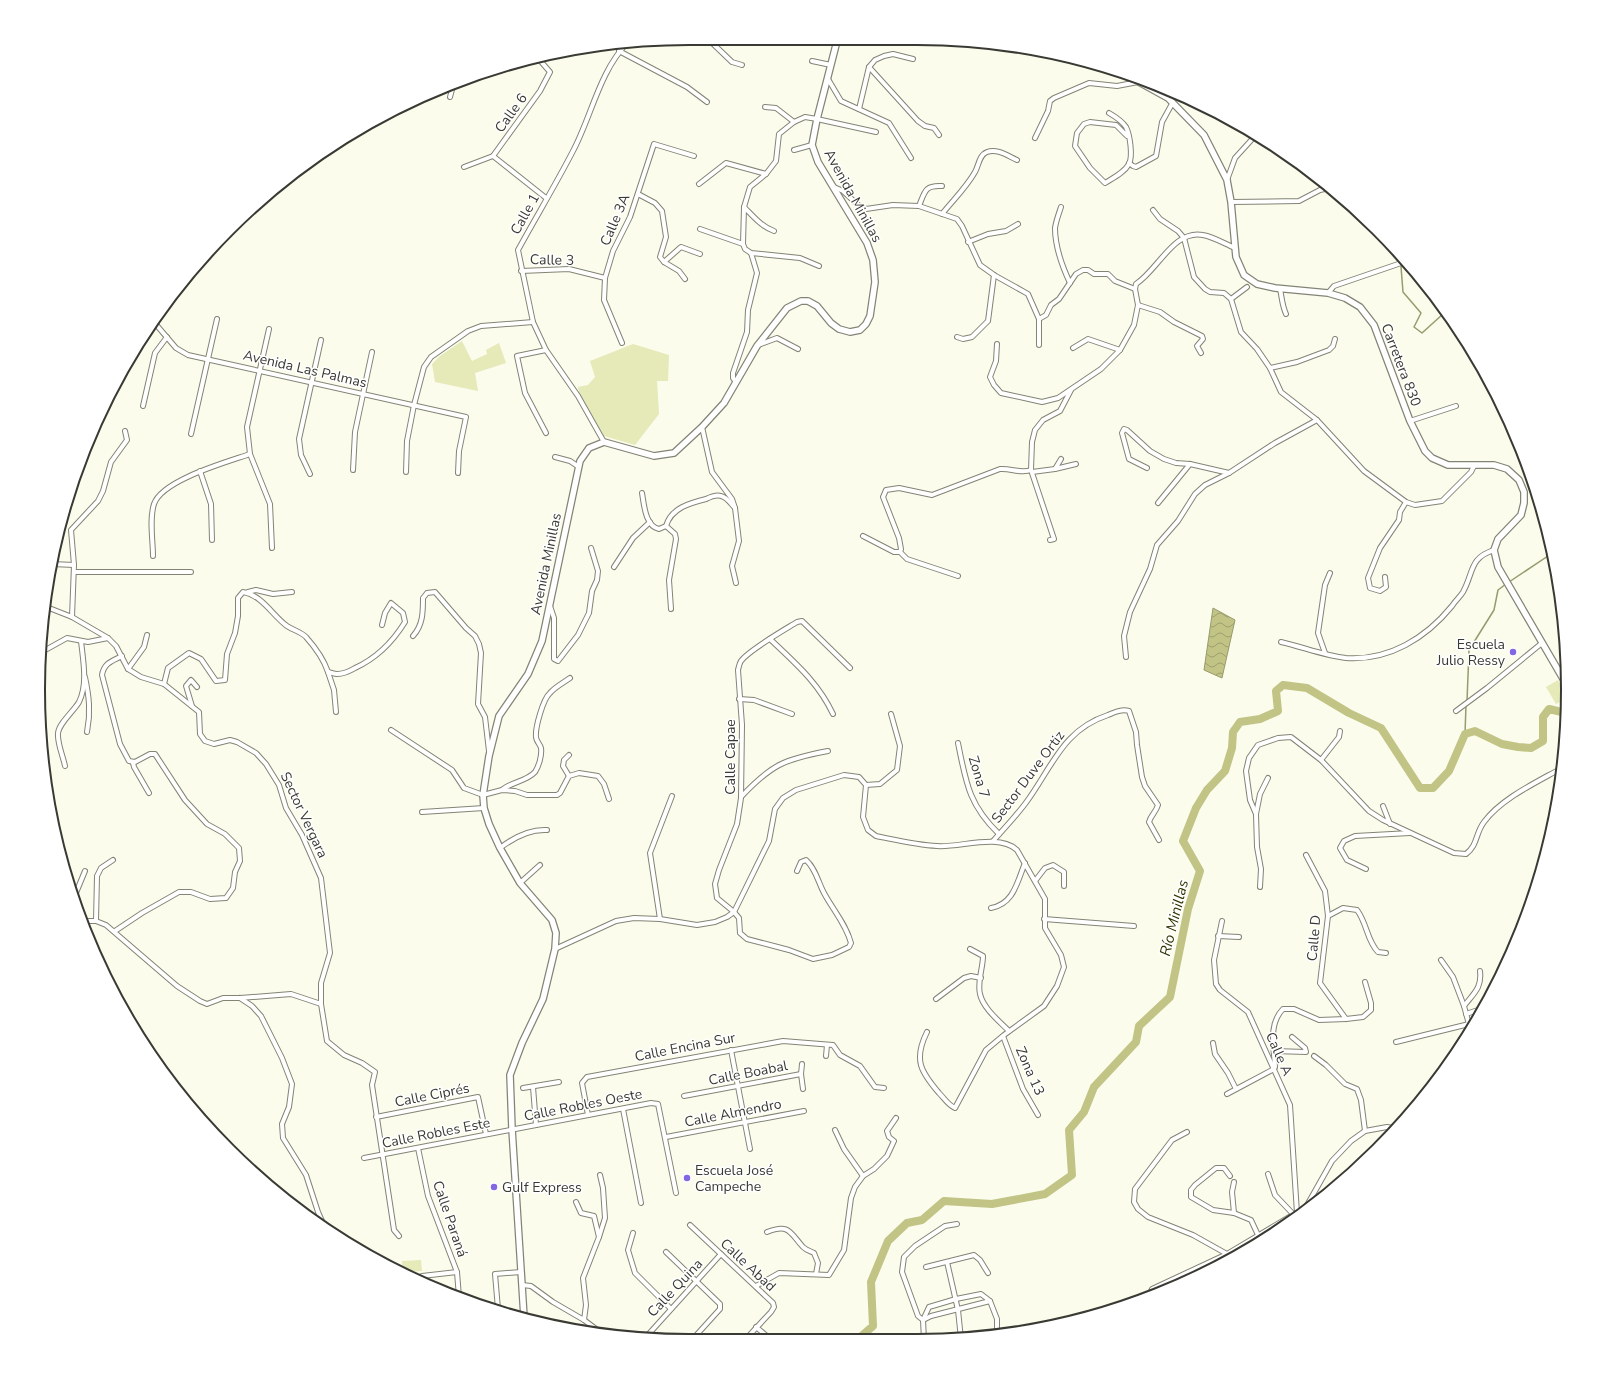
<svg xmlns="http://www.w3.org/2000/svg" width="1606" height="1379" viewBox="0 0 1606 1379" font-family="'Nunito Sans',sans-serif">
	<style>
		.green { fill: #e6e9b8 }
		.water { fill: url(#water-waves); stroke: #989b6d }
		.lines { fill: none; stroke-linecap: round; stroke-linejoin: round }
		.stream { stroke: #989b6d; stroke-width: 1.5 }
		.river { stroke: #c1c485; stroke-width: 8 }
		.street-casing { stroke: #838476; stroke-width: 6 }
		.secondary-casing { stroke: #838476; stroke-width: 8 }
		.street { stroke: #fff; stroke-width: 4 }
		.secondary { stroke: #fff; stroke-width: 5.5 }
		.poi-dot { fill: #8266e2; stroke: #fff; stroke-width: 1.5 }
		.labels { text-anchor: middle; dominant-baseline: central; stroke-width: 3; stroke-linejoin: round; paint-order: stroke }
		.street-label { font-size: 14px; fill: #3a3a34; stroke: #fff }
		.poi-label { font-size: 14px; fill: #3a3a34; stroke: #fff; text-anchor: start }
		.water-label { font-size: 15px; font-style: italic; fill: #333401; stroke: #fff }
		.rim { fill: none; stroke: #3a3a34; stroke-width: 2 }
	</style>
	<defs>
		<pattern id="water-waves" width="16" height="10" patternUnits="userSpaceOnUse"><rect width="16" height="10" fill="#c1c485"/><path d="M0 5q4-4 8 0t8 0" fill="none" stroke="#9ea06e"/></pattern>
	</defs>
	<rect width="100%" height="100%" fill="#fbfcec"/>
	<g class="green">
		<polygon points="462,341 472,361 487,354 486,350 499,343 506,363 475,373 478,391 435,382 432,364 440,356"/>
		<polygon points="633,344 669,355 668,381 657,381 659,414 635,445 604,436 579,393 578,387 588,385 595,377 590,361"/>
		<polygon points="1558,680 1565,693 1566,699 1556,704 1546,687"/>
		<polygon points="421,1260 422,1271 403,1272 402,1261"/>
	</g>
	<polygon class="water" points="1213,608 1235,620 1222,678 1204,670"/>
	<g class="lines">
		<g class="stream">
			<polyline points="1400,254 1403,292 1421,313 1414,327 1422,333 1443,314 1446,316"/>
			<polyline points="1509,582 1551,554"/>
			<polyline points="1467,701 1469,650 1494,610 1498,590 1506,584"/>
			<polyline points="1465,734 1466,705"/>
		</g>
		<polyline class="river" points="857,1340 873,1326 871,1282 888,1241 907,1223 922,1220 944,1201 992,1204 1045,1194 1072,1175 1069,1130 1084,1112 1094,1087 1136,1042 1139,1026 1170,997 1188,909 1200,871 1183,841 1196,808 1207,790 1225,771 1232,748 1233,732 1240,722 1260,719 1278,711 1276,691 1283,685 1307,688 1349,713 1381,728 1420,788 1433,788 1449,771 1465,734 1475,731 1502,744 1518,747 1531,748 1543,741 1543,717 1549,709 1566,713"/>
		<g class="street-casing">
			<g id="street">
				<polyline points="707,38 732,62 742,65"/>
				<polyline points="615,43 621,49"/>
				<polyline points="619,51 687,87 707,102"/>
				<polyline points="812,61 831,65"/>
				<polyline points="869,67 918,121 925,126 934,128 939,135"/>
				<polyline points="828,79 841,101 889,123 911,158"/>
				<polyline points="450,97 453,86"/>
				<polyline points="1168,98 1175,93"/>
				<polyline points="765,107 776,108 794,122 805,117 817,119 876,132"/>
				<polyline points="859,109 869,67 875,60 884,56 893,54 913,59"/>
				<path d="M1109 113C1116 117 1122 121 1126 127 1130 135 1133 156 1129 164 1124 173 1113 178 1105 183L1090 168 1075 146 1077 133 1084 124 1090 122 1116 125 1127 136"/>
				<polyline points="1035,138 1048,111 1050,101 1054,98 1089,83 1117,86 1138,82"/>
				<polyline points="794,150 812,145"/>
				<polyline points="493,156 546,198"/>
				<polyline points="1129,163 1133,166 1136,167 1156,156 1162,122 1173,102"/>
				<polyline points="464,167 493,156 540,91 550,72 537,57"/>
				<polyline points="1227,180 1235,158 1255,136"/>
				<polyline points="699,184 726,163 766,174"/>
				<polyline points="834,187 843,191 858,205 866,209 893,205 919,206 957,219 962,226 980,265 994,275 1028,294 1039,319 1039,345"/>
				<polyline points="638,194 655,203 662,211 666,237 660,257 664,262 679,271 685,279"/>
				<polyline points="1231,202 1299,201 1320,190 1329,188"/>
				<path d="M919 206C925 191 925 185 942 186"/>
				<path d="M744 207C753 216 762 227 774 231"/>
				<path d="M1061 207C1059 213 1056 221 1055 228 1055 248 1062 266 1070 283"/>
				<polyline points="1153,210 1160,219 1178,231 1184,238 1194,277 1205,289 1210,292 1224,293 1231,299 1241,332 1257,349 1270,368 1281,392 1317,420 1364,471 1406,502 1415,505 1442,501 1471,472 1474,466"/>
				<path d="M942 214C953 200 966 188 975 172 979 165 979 155 987 152 997 148 1008 156 1017 160"/>
				<polyline points="700,229 743,244 745,249 751,253 800,258 819,266"/>
				<polyline points="968,242 988,234 1006,231 1018,224"/>
				<polyline points="743,244 744,207 750,187 766,174 776,161 779,134 794,122"/>
				<polyline points="664,262 681,247 700,254"/>
				<polyline points="521,271 569,269 605,278"/>
				<path d="M1280 289C1282 298 1282 305 1286 314"/>
				<polyline points="1328,293 1334,286 1407,261"/>
				<polyline points="1231,299 1247,287"/>
				<polyline points="1138,305 1160,312 1174,322 1202,336 1203,339 1197,346 1201,353"/>
				<polyline points="1039,319 1046,315 1051,305 1059,299 1076,274 1083,270 1088,270 1094,274 1108,274 1115,281 1135,289"/>
				<polyline points="153,321 176,348 188,355 466,417 459,451 458,473"/>
				<polyline points="269,329 247,427 250,454 270,504 272,548"/>
				<polyline points="957,337 963,339 972,337 988,321 994,275"/>
				<polyline points="622,343 604,300 605,278 613,251 630,217 654,144 694,156"/>
				<path d="M997 344 996 361 990 377 994 385 1001 393 1042 402 1058 398 1101 369 1120 350 1134 325 1138 305 1135 289 1136 284C1158 270 1174 229 1203 235 1214 237 1225 244 1235 248"/>
				<polyline points="758,345 777,338 798,349"/>
				<polyline points="1073,348 1088,339 1120,350"/>
				<polyline points="546,350 517,356 525,393 546,433"/>
				<polyline points="1270,368 1297,362 1329,350 1333,346 1335,339"/>
				<polyline points="735,381 733,378 733,373 747,332 748,310 757,273 751,253"/>
				<polyline points="143,406 155,353 167,337"/>
				<polyline points="1410,421 1456,406"/>
				<polyline points="702,427 712,472 732,499 735,508 739,541 732,566 736,583"/>
				<polyline points="191,434 217,319"/>
				<path d="M604 442 578 396 546 350 533 322 518 250C536 217 556 184 573 151 592 115 599 72 628 42"/>
				<polyline points="555,457 570,461 579,467"/>
				<polyline points="1147,468 1129,459 1122,433 1124,429 1127,430 1150,451 1164,459 1176,463 1190,464 1229,473"/>
				<polyline points="1055,469 1076,464"/>
				<polyline points="353,470 355,432 372,352"/>
				<polyline points="200,471 211,504 212,540"/>
				<polyline points="406,472 407,441 414,405 424,367 431,357 468,331 481,326 533,322"/>
				<polyline points="1032,472 1055,469 1061,459"/>
				<polyline points="310,474 301,455 299,439 321,340"/>
				<path d="M642 493C644 504 645 526 659 529L666 526"/>
				<polyline points="1158,503 1190,464"/>
				<path d="M863 536 894 552H900L901 549 899 538 883 497 886 490 899 488 932 495 1000 469C1011 468 1021 474 1031 470"/>
				<polyline points="1050,540 1054,539 1031,470 1032,442 1035,430 1043,420 1060,411 1071,390"/>
				<polyline points="900,552 907,559 958,576"/>
				<path d="M153 556C153 540 149 520 154 504 162 480 227 462 250 454"/>
				<polyline points="52,564 74,565"/>
				<polyline points="614,567 633,538 650,522"/>
				<polyline points="74,572 191,572"/>
				<polyline points="1385,577 1386,587 1380,591 1370,588 1368,578 1380,548 1399,520 1400,512 1406,502"/>
				<polyline points="248,592 256,590 273,594 292,592"/>
				<polyline points="44,606 72,617 108,638 116,646 128,669 141,677 164,684 199,712 200,734 205,741 214,744 230,740 237,742 256,753 266,764 279,785 286,808 302,835 321,878 330,953 321,983 321,1004 327,1041 344,1055 362,1063 375,1072 372,1085 394,1230 399,1236"/>
				<polyline points="550,606 554,618 554,659 558,661 578,635 589,613 592,591 597,580 598,571 591,548"/>
				<path d="M671 609 669 580 676 539 675 534 666 526C671 508 690 503 706 499 710 497 716 494 721 496 727 497 731 504 735 508"/>
				<polyline points="72,617 74,565 71,530 98,501 103,491 111,462 127,440 125,431"/>
				<path d="M413 636C423 625 423 612 423 598L427 593 435 592 466 628 475 636 479 644 481 653 478 704 485 717 489 751"/>
				<path d="M770 639C795 663 818 682 833 714"/>
				<path d="M1281 642C1303 647 1325 656 1346 658 1389 661 1426 638 1452 606 1455 601 1460 597 1463 592 1474 572 1469 558 1494 550"/>
				<polyline points="40,653 67,638 88,642 108,638"/>
				<polyline points="1325,653 1318,633 1325,585 1330,573"/>
				<polyline points="1126,657 1124,636 1130,612 1150,569 1157,545 1178,521 1195,494 1205,485 1229,473 1275,443 1317,420"/>
				<polyline points="128,669 144,647 147,635"/>
				<polyline points="328,672 334,690 336,712"/>
				<path d="M85 677C89 696 91 712 87 732"/>
				<path d="M164 684 168 668 189 653 201 659 216 681 225 680 227 654 235 633 238 616V598L243 592C262 595 273 616 287 626 293 630 301 632 306 637 314 646 324 660 328 672 330 672 334 674 337 674 342 674 350 671 355 668 377 658 392 643 405 622L403 613 391 603 385 613 382 625"/>
				<polyline points="739,699 754,700 792,714"/>
				<polyline points="192,706 186,686 191,680 197,687"/>
				<polyline points="1456,711 1487,688 1542,643"/>
				<polyline points="391,730 452,770 464,788 483,795 502,790 515,791 527,795 557,795 560,793 569,776 579,773 598,776 604,784 609,799"/>
				<path d="M958 743C966 783 969 805 999 834"/>
				<polyline points="569,755 564,760 563,766 569,776"/>
				<polyline points="1321,760 1339,737 1340,731"/>
				<polyline points="133,763 134,767 149,793"/>
				<path d="M65 766C63 756 57 743 58 733 59 723 74 711 79 702 88 684 83 660 81 641"/>
				<polyline points="866,785 880,784 897,770 900,746 891,714"/>
				<path d="M503 789C512 782 527 781 535 772 539 766 542 755 541 748 540 744 536 741 536 737 535 728 543 699 550 693 555 687 563 683 570 678"/>
				<path d="M741 797C771 765 784 759 828 751"/>
				<polyline points="1383,806 1390,824"/>
				<polyline points="422,812 484,808"/>
				<polyline points="1256,814 1260,794 1268,778"/>
				<path d="M993 841C1004 829 1015 817 1025 804 1052 768 1062 730 1108 715 1115 712 1122 709 1129 711L1136 732 1137 745 1142 777 1145 786 1158 805C1156 812 1151 815 1149 822L1159 840"/>
				<path d="M500 848C513 838 530 829 547 830"/>
				<polyline points="1306,855 1325,891 1328,916 1320,983 1346,1019"/>
				<polyline points="1366,869 1347,860 1340,848 1344,841 1355,836 1410,833"/>
				<path d="M797 871 801 862 806 860C816 869 818 882 824 893 833 910 846 924 851 943L849 947 832 955 813 959 789 950 747 939 740 933 739 918 734 912 717 898 715 884 719 870 737 824 741 798 742 725 738 670C739 667 739 664 741 661 749 650 784 630 797 622L802 621 850 668"/>
				<polyline points="1035,881 1045,868 1053,865 1064,872 1064,886"/>
				<polyline points="520,883 540,865"/>
				<path d="M1260 887 1261 869 1257 847 1256 814 1250 800 1246 771 1249 758 1258 745 1278 738 1291 737 1321 760 1369 811 1383 820 1454 853 1466 854C1478 845 1475 834 1484 822 1501 799 1535 783 1560 769"/>
				<polyline points="73,900 85,871"/>
				<path d="M991 908C1014 904 1017 882 1025 863"/>
				<path d="M1328 916 1343 908 1357 910C1367 923 1367 941 1378 952L1386 953"/>
				<polyline points="660,919 650,853 672,796"/>
				<polyline points="1044,919 1134,926"/>
				<polyline points="82,921 96,921 106,925 177,986 200,1001 207,1004 223,998 240,998 291,994 321,1004"/>
				<polyline points="96,921 97,876 101,868 113,860"/>
				<polyline points="1222,921 1214,960 1216,984 1220,990 1248,1012 1290,1105 1297,1213"/>
				<path d="M115 931 142 913 179 892H191L210 899 226 898 233 888 235 872 240 861 239 848 225 834 207 824 185 800 155 754H150L135 762 129 761 120 744 102 675C104 663 112 661 122 656"/>
				<polyline points="1218,936 1239,937"/>
				<path d="M555 949 616 921 634 918 660 919 697 925 715 922 727 917 734 912 769 841 775 809 783 798 796 790 844 775 859 777 866 785 863 817 868 830 876 836C896 840 916 845 937 846 960 848 998 833 1017 850L1045 899V928L1061 955 1064 967 1057 986 1044 1006 1004 1035 986 1050 955 1108C948 1105 945 1099 939 1093 921 1072 913 1060 927 1032"/>
				<path d="M970 949 983 956C983 968 977 982 980 994 983 1008 999 1021 1009 1031"/>
				<polyline points="1441,960 1453,977 1464,1006"/>
				<polyline points="240,998 252,1006 261,1016 282,1058 292,1084 289,1107 282,1124 283,1138 306,1175 318,1212 326,1230"/>
				<polyline points="936,999 964,978 971,976 981,978"/>
				<polyline points="1466,1014 1481,1009"/>
				<path d="M1470 1028 1464 1006C1474 993 1482 988 1480 971"/>
				<polyline points="1003,1036 1023,1089 1038,1115"/>
				<polyline points="1396,1042 1469,1024"/>
				<polyline points="1213,1043 1215,1054 1228,1073 1236,1089"/>
				<polyline points="731,1050 750,1149"/>
				<polyline points="1274,1051 1306,1052 1305,1048 1292,1037"/>
				<polyline points="826,1056 827,1045"/>
				<polyline points="1314,1056 1326,1065 1345,1084 1357,1089 1361,1100 1365,1131"/>
				<polyline points="802,1064 801,1074 803,1089"/>
				<path d="M1275 1067C1274 1048 1268 1024 1283 1009H1294L1319 1020 1346 1019 1363 1017 1371 1010V1003L1365 982"/>
				<polyline points="533,1087 536,1125"/>
				<polyline points="523,1088 559,1082"/>
				<polyline points="1227,1094 1274,1069"/>
				<polyline points="684,1096 801,1074"/>
				<polyline points="623,1109 641,1203"/>
				<polyline points="588,1115 582,1083 587,1077 783,1041 833,1045 840,1055 860,1066 875,1087 884,1088"/>
				<polyline points="376,1117 478,1097 486,1134"/>
				<polyline points="835,1130 844,1149 863,1176"/>
				<polyline points="1187,1132 1172,1140 1135,1189 1134,1202 1138,1209 1148,1217 1193,1235 1227,1254"/>
				<polyline points="666,1137 804,1111"/>
				<polyline points="418,1148 428,1196 457,1272 459,1297"/>
				<polyline points="364,1158 651,1103 658,1104 676,1193"/>
				<polyline points="1268,1174 1275,1195 1294,1215"/>
				<polyline points="1230,1176 1224,1168 1216,1168 1195,1185 1191,1190 1191,1197 1213,1210 1234,1213 1251,1220 1258,1235"/>
				<polyline points="576,1202 581,1213 594,1216 599,1237 583,1278 586,1305 584,1320"/>
				<polyline points="1234,1213 1232,1192 1234,1182"/>
				<polyline points="690,1225 773,1303 774,1307 771,1312 744,1341"/>
				<path d="M767 1232C790 1223 790 1233 803 1247 806 1250 810 1251 814 1253L818 1263 816 1274"/>
				<polyline points="633,1233 628,1250 635,1273 671,1309"/>
				<polyline points="599,1237 605,1218 603,1188 600,1175"/>
				<polyline points="666,1252 720,1304 720,1309 691,1341"/>
				<polyline points="947,1262 958,1310 961,1339"/>
				<polyline points="926,1267 974,1255 980,1260 988,1273"/>
				<polyline points="422,1276 457,1272"/>
				<polyline points="522,1285 531,1286 553,1302 584,1320 600,1332"/>
				<polyline points="756,1286 779,1273 829,1275 844,1250 851,1198 855,1187 863,1176 874,1169 887,1156 894,1141 889,1137 887,1131 896,1118"/>
				<polyline points="1149,1296 1152,1289 1227,1254 1306,1207 1332,1161 1351,1141 1365,1131 1387,1127 1394,1128"/>
				<polyline points="498,1309 495,1274 521,1272"/>
				<polyline points="923,1320 918,1316 902,1272 904,1257 915,1246 945,1226 957,1224"/>
				<polyline points="923,1320 931,1316 990,1301 997,1319 997,1335"/>
				<polyline points="756,1327 768,1337"/>
				<polyline points="646,1337 721,1254"/>
				<polyline points="924,1340 923,1320 929,1307 956,1299 981,1294 990,1301"/>
			</g>
		</g>
		<g class="secondary-casing">
			<g id="secondary">
				<polyline points="1119,71 1168,98 1204,135 1227,180 1231,202 1236,257 1244,275 1257,284 1275,288 1328,293 1345,298 1360,307 1374,325 1410,421 1425,451 1432,458 1448,465 1494,465 1507,469 1519,480 1524,492 1524,503 1521,515 1498,539 1494,550 1498,567 1565,682"/>
				<polyline points="524,1317 512,1129 510,1075 522,1043 543,999 555,949 556,933 552,920 520,883 500,848 489,824 484,808 483,795 489,756 499,716 528,674 542,641 580,461 589,448 604,442 654,456 674,453 702,427 724,403 757,346 787,308 801,301 808,301 817,306 831,323 839,329 850,332 860,330 866,324 870,316 875,282 873,260 867,243 818,162 812,145 817,119 837,41"/>
			</g>
		</g>
		<use href="#street" class="street"/>
		<use href="#secondary" class="secondary"/>
	</g>
	<g class="poi-dot">
		<circle cx="1513" cy="652" r="4"/>
		<circle cx="687" cy="1178" r="4"/>
		<circle cx="494" cy="1187" r="4"/>
	</g>
	<g class="labels">
		<g class="street-label">
			<text transform="translate(511 113) rotate(-54)">Calle 6</text>
			<text transform="translate(853 196) rotate(61)">Avenida Minillas</text>
			<text transform="translate(525 214) rotate(-61)">Calle 1</text>
			<text transform="translate(615 220) rotate(-67)">Calle 3A</text>
			<text transform="translate(552 260) rotate(1)">Calle 3</text>
			<text transform="translate(1401 365) rotate(69)">Carretera 830</text>
			<text transform="translate(305 369) rotate(13)">Avenida Las Palmas</text>
			<text transform="translate(546 564) rotate(-78)">Avenida Minillas</text>
			<text transform="translate(730 757) rotate(-90)">Calle Capae</text>
			<text transform="translate(979 777) rotate(73)">Zona 7</text>
			<text transform="translate(1028 777) rotate(-53)">Sector Duve Ortiz</text>
			<text transform="translate(304 815) rotate(65)">Sector Vergara</text>
			<text transform="translate(1314 938) rotate(-85)">Calle D</text>
			<text transform="translate(685 1047) rotate(-11)">Calle Encina Sur</text>
			<text transform="translate(1279 1054) rotate(66)">Calle A</text>
			<text transform="translate(1030 1071) rotate(66)">Zona 13</text>
			<text transform="translate(748 1073) rotate(-11)">Calle Boabal</text>
			<text transform="translate(432 1095) rotate(-11)">Calle Ciprés</text>
			<text transform="translate(583 1105) rotate(-11)">Calle Robles Oeste</text>
			<text transform="translate(733 1113) rotate(-11)">Calle Almendro</text>
			<text transform="translate(436 1133) rotate(-11)">Calle Robles Este</text>
			<text transform="translate(450 1219) rotate(71)">Calle Paraná</text>
			<text transform="translate(748 1265) rotate(43)">Calle Abad</text>
			<text transform="translate(675 1288) rotate(-47)">Calle Quina</text>
		</g>
		<g class="poi-label">
			<text x="1505" y="644" text-anchor="end">Escuela<tspan x="1505" dy="16">Julio Ressy</tspan></text>
			<text x="695" y="1170">Escuela José<tspan x="695" dy="16">Campeche</tspan></text>
			<text x="502" y="1187">Gulf Express</text>
		</g>
		<g class="water-label">
			<text transform="translate(1174 918) rotate(-76)">Río Minillas</text>
		</g>
	</g>
	<path d="M0 0H1606V1379H0ZM689 45H917A644 644 0 0 1 1561 689V690A644 644 0 0 1 917 1334H689A644 644 0 0 1 45 690V689A644 644 0 0 1 689 45Z" fill="#fff" fill-rule="evenodd"/>
	<path class="rim" d="M689 45H917A644 644 0 0 1 1561 689V690A644 644 0 0 1 917 1334H689A644 644 0 0 1 45 690V689A644 644 0 0 1 689 45Z"/>
</svg>
